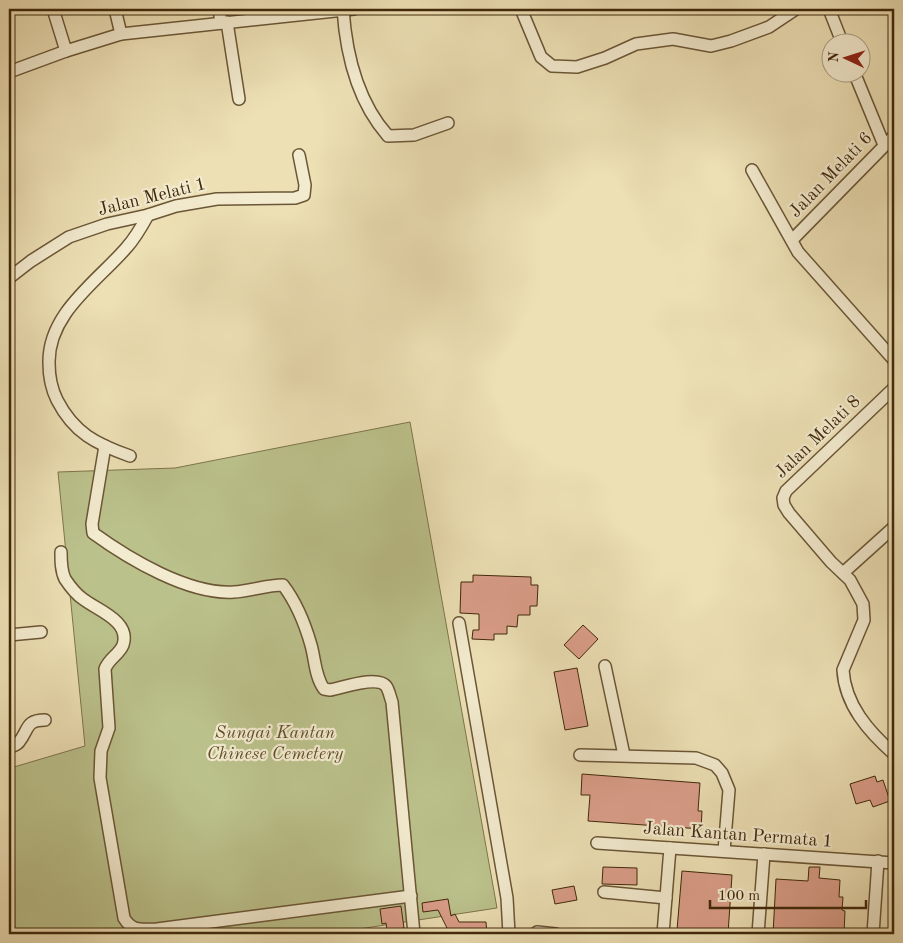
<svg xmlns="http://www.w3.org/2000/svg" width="903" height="943" viewBox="0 0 903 943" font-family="'Old Standard TT',serif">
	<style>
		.green { fill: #bbc18b; stroke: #7e744b }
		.building { fill: #db9e8a; stroke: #40280b }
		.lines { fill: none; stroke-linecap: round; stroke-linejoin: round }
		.minor-casing { stroke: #6b5636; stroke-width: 14 }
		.minor { stroke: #f3ebcf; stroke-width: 11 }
		.labels { text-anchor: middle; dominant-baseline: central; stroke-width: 4.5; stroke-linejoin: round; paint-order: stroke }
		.street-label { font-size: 18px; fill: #40280b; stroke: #f3ebcf }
		.park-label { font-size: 18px; font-style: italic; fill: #5f4e2b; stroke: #f3ebcf }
	</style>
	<rect width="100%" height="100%" fill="#ede0b5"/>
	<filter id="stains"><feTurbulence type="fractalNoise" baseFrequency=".004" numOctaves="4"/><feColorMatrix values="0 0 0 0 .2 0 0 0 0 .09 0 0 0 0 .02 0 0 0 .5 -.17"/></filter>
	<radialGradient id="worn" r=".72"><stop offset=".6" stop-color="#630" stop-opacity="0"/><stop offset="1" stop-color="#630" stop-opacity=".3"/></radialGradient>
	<polygon class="green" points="410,422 497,908 326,934 15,934 14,767 85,746 58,472 175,468"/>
	<g class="building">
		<polygon points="473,575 531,577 531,585 538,585 537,606 530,606 530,615 518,615 517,627 507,626 507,634 494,634 494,640 472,639 473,630 479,630 479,614 460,613 461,582 473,582"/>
		<polygon points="583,625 598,639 579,659 564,645"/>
		<polygon points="577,668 588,726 565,730 554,672"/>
		<polygon points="582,774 700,783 698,811 702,811 701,829 588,821 590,795 581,795"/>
		<polygon points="875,776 877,782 883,780 890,801 873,807 870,800 856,804 850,784"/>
		<polygon points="603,867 637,868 637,885 602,884"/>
		<polygon points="809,867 820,867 819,878 840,880 839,897 843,897 842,910 845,911 844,934 811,934 811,930 794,929 794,934 773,934 776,879 808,881"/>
		<polygon points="682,871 732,875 728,934 677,930"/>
		<polygon points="574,886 577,900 555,904 552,890"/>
		<polygon points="448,899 451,916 455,914 459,922 486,922 487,934 450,934 438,910 423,912 422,903"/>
		<polygon points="401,906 404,928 387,931 386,923 382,924 380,909"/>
	</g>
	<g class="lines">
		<g class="minor-casing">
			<g id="minor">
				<polyline points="53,9 66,51"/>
				<polyline points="115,9 121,34"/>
				<polyline points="219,9 221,23"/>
				<path d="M343 9C346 54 357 101 388 136L414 135 448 123"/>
				<polyline points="521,9 541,57 552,66 577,67 605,58 636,44 673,39 711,46 731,41 769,27 796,9"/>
				<polyline points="829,9 842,42"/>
				<polyline points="227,22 239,99"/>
				<polyline points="9,72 66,51 121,34 354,9"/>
				<polyline points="854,72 884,145"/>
				<polyline points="752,170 798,252 894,360"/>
				<polyline points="793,239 894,136"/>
				<polyline points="9,278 31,261 69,237 107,224 148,215 176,206 217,199 295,198 304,195 305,185 299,155"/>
				<path d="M894 388 786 491 783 498 784 505 789 513 831 562 850 580 863 604 864 620 843 670C845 705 869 732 894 754"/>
				<path d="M105 446 92 524 93 533C129 559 189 595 234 592 250 591 267 585 283 585 296 602 305 624 311 645 315 659 315 677 324 689L330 690C342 688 377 675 386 686 389 690 390 697 392 702L414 934"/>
				<path d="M130 456C96 444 74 433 57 400 51 388 49 376 49 363 48 313 98 281 127 247 136 237 142 226 148 215"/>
				<path d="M61 552C61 561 61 571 65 579 69 585 77 595 83 599 97 610 131 621 123 645 119 655 109 658 105 669L109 728 101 751 100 778 124 918C132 932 142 929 157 929L411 896"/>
				<polyline points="843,573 894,527"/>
				<polyline points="459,623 507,898 509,934"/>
				<polyline points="9,635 41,632"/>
				<polyline points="605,666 624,755"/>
				<path d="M9 748C12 746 17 745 19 742 29 730 25 720 45 720"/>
				<polyline points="580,755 696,758 715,765 722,773 729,790 724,851"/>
				<polyline points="597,843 894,863"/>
				<polyline points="604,892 666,898"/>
				<polyline points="535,934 537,932 556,934"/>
				<polyline points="663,934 670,848"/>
				<polyline points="758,934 764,854"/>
				<polyline points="873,934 878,861"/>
			</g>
		</g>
		<use href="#minor" class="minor"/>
	</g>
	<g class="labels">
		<g class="street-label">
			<text transform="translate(831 175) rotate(-46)">Jalan Melati 6</text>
			<text transform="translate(152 197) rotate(-14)">Jalan Melati 1</text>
			<text transform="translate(818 437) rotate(-44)">Jalan Melati 8</text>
			<text transform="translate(738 835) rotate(4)">Jalan Kantan Permata 1</text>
		</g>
		<g class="park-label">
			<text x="275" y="733">Sungai Kantan<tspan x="275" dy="21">Chinese Cemetery</tspan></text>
		</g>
	</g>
	<rect width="903" height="943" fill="none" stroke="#ede0b5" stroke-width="30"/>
	<rect x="10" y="10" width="883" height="923" fill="none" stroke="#40280b" stroke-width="2.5"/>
	<rect x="15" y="15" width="873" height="913" fill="none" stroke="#40280b"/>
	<g transform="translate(846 58) rotate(274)"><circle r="24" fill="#f3ebcf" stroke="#ab9d81"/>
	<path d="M0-4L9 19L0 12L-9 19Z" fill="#8f2418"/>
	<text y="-8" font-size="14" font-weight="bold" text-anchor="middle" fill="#40280b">N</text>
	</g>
	<path d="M710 900v8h156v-8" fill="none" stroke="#40280b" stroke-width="2.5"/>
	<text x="718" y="900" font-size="15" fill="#40280b" stroke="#f3ebcf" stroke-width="4" paint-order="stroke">100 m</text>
	<rect width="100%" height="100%" filter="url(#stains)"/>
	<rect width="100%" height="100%" fill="url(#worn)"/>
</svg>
